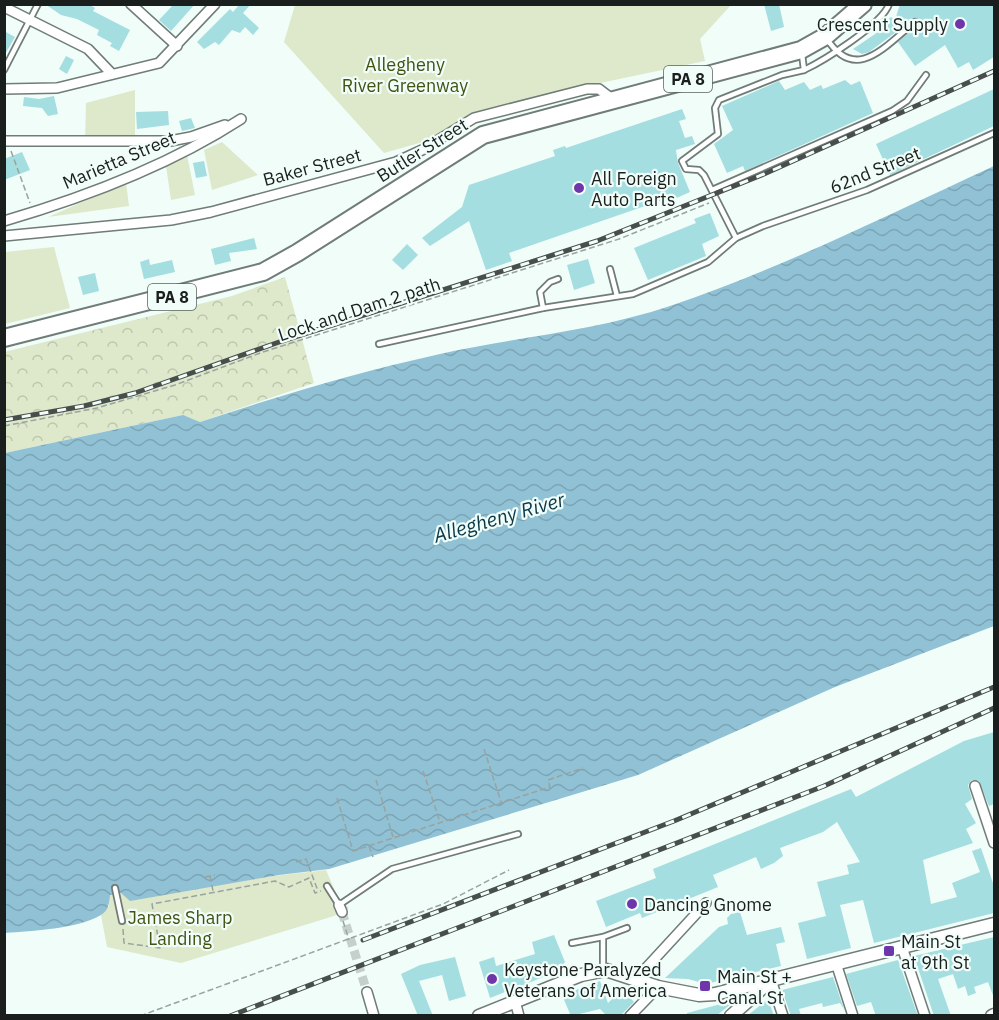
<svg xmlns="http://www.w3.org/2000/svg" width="999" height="1020" viewBox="0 0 999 1020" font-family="'IBM Plex Sans',sans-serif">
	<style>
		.forest { fill: url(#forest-crowns) }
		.green { fill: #dee8ca }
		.water { fill: url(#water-waves) }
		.building { fill: #a4dee0 }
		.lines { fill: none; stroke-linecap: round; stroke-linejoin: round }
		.street-tunnel { stroke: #c5d0cd; stroke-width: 9; stroke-dasharray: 9 4.5; stroke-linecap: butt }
		.lane-casing { stroke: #707c78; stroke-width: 8 }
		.street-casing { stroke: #707c78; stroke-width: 12 }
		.secondary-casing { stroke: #707c78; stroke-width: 15 }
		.highway-casing { stroke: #707c78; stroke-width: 20 }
		.path { stroke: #99a3a0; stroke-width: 1.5; stroke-dasharray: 6 3; stroke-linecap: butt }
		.lane { stroke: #fff; stroke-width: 4.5 }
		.street { stroke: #fff; stroke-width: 9 }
		.secondary { stroke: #fff; stroke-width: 12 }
		.highway { stroke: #fff; stroke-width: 16 }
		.rail-casing { stroke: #484e4c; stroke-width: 5 }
		.rail { stroke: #f0fdf9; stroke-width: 3; stroke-dasharray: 9; stroke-linecap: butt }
		.poi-dot { fill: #6f36ac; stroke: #f0fdf9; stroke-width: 2 }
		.labels { text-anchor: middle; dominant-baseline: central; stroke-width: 4.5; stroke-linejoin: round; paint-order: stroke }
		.shield { fill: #f0fdf9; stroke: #5a615f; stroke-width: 1.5 }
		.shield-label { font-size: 16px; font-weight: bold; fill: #1a1e1d }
		.poi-label { font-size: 18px; fill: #1a1e1d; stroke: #f0fdf9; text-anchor: start }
		.park-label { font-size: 18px; fill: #435211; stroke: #f0fdf9 }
		.street-label { font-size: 18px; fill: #1a1e1d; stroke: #f0fdf9 }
		.water-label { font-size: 20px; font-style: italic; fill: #0b3847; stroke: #f0fdf9 }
	</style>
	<defs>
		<pattern id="forest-crowns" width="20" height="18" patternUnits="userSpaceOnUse" patternTransform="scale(1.5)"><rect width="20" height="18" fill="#dee8ca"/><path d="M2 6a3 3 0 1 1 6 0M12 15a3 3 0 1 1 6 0" fill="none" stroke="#bec7ad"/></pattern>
		<pattern id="water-waves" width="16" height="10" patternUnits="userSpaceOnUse" patternTransform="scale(1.5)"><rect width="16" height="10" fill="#90c1d5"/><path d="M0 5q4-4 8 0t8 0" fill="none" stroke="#7ca5b6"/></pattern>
	</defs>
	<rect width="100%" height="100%" fill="#f0fdf9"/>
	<polygon class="forest" points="285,277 314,383 200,422 183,415 5,453 4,352 232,296"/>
	<g class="green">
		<polygon points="295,5 731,5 700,39 705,61 543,95 462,119 430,140 384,153 284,42"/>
		<polygon points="135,90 135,144 85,144 86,103"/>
		<polygon points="222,142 258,175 212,190 204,150"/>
		<polygon points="187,155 195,195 171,200 166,166"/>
		<polygon points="126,183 129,206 48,217"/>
		<polygon points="54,247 70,308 5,324 5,252"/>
		<polygon points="326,870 338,898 349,908 334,916 181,963 107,947 101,915 109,906 109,895"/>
	</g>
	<path class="water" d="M994 166V626L835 687 638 775 329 869 279 875 130 901 121 893 110 895C109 903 109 910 101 915 77 929 32 931 5 933V453L183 415 200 422C279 396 358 372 440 354 516 337 596 331 670 306 782 268 888 215 994 166Z"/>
	<g class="building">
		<polygon points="45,4 88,4 95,8 93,11 130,30 119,51 110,46 112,43 97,35 99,30 77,19 61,15"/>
		<polygon points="174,4 195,4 171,31 159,20"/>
		<polygon points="240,4 251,4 243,13 259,28 253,35 245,27 240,33 232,30 219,45 215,42 204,49 197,42 230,9 233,12"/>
		<polygon points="764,4 779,4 784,27 771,31"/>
		<polygon points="900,4 994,4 994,57 973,70 969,62 958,68 945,45 915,66 898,42 919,24 919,20 915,18 869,52 862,54 853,49 881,30 879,27 891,17 895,20"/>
		<polygon points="4,31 15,37 4,56"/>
		<polygon points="66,56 74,60 67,74 59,69"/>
		<polygon points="845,80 851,85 860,81 873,113 745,171 743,166 727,173 714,144 733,130 722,106 779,81 785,90 804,82 810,90 821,85 823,89"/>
		<polygon points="994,89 994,126 890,175 876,144"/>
		<polygon points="54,96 58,114 48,116 42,108 23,106 24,97 39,99"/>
		<polygon points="682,109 686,119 679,121 685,138 692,136 695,144 676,150 678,163 690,192 672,200 671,197 509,253 512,261 486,270 469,221 430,246 422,238 462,207 469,185 555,156 553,150 565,146 566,148"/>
		<polygon points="168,111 169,125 137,129 136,112"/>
		<polygon points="191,118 195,128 182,131 179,121"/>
		<polygon points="22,152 30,170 4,180 4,159"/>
		<polygon points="204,161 207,176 196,178 193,163"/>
		<polygon points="710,213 719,236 702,244 706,256 648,280 634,248 696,223 694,219"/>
		<polygon points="254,238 257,249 229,253 231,261 215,265 211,249"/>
		<polygon points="407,244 418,255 403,270 392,260"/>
		<polygon points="149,259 150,265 172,260 175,272 144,279 140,262"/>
		<polygon points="588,259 595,283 574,290 567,265"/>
		<polygon points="95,273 99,291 83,295 78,277"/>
		<polygon points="994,732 994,804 989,806 979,781 972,780 968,785 972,799 965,804 976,823 966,829 973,843 923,860 931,904 957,897 952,883 980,872 972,851 981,848 994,886 994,913 874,943 863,900 840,905 851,948 807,959 798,923 826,916 817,882 849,874 847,865 860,862 837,822 823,832 780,848 783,856 774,863 761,869 756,857 713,875 718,887 642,918 640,913 606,927 596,901 656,878 653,869 851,789 856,797 964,741"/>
		<polygon points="740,912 747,935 781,927 785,942 776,944 781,966 706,984 688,979 665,978 719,927 728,924 727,918 731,914"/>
		<polygon points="554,935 565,962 556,972 490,998 479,962 494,957 496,966 535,954 532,942"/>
		<polygon points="994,937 994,998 988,982 974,987 976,993 968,996 965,986 958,989 953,974 938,979 951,1016 934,1016 914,956"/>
		<polygon points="455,957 466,996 449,1001 442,975 419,981 433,1016 418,1016 401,974 420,965"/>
		<polygon points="898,960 918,1016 876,1016 871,1002 857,1006 846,974"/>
		<polygon points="833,977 844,1009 840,1003 823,1007 822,1003 799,1009 801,1016 791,1016 782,990"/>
		<polygon points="600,981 608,1003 622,989 634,1002 620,1016 607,1016 600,1009 571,1016 562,995"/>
		<polygon points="768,999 774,1016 747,1016"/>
		<polygon points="736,1000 716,1016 687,1016 687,1013"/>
	</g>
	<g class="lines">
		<polyline class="street-tunnel" points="342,912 367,992"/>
		<g class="lane-casing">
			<g id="lane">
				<path d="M827 39C856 84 886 45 915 22"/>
				<polyline points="802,54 804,70 782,75 719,100 715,108 718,134 682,161 686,169 699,170 704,175 736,238 763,226 867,190 994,133"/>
				<polyline points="4,70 38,4"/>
				<path d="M804 70C823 61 883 24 889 4"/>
				<polyline points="712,190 892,111 907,101 926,75"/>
				<polyline points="610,269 617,296"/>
				<polyline points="543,308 540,292 550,282 558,279"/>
				<polyline points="379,344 543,308 633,294 708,262 736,238"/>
				<polyline points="327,886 339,905 392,869 518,834"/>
				<polyline points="115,888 122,921"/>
				<polyline points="572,943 603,937"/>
				<polyline points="603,970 603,937 627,928"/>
			</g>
		</g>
		<g class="street-casing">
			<g id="street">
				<polyline points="131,4 177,46"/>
				<polyline points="4,7 88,49 111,73"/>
				<polyline points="4,89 57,88 159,63 215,4"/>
				<polyline points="4,141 170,141 191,137 225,125"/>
				<path d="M4 221C86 197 170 165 241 119"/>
				<polyline points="4,236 171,220 211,212 396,162 422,150 474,118 587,89 599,89 612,99"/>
				<polyline points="975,786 994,843"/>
				<polyline points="339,905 342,912"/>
				<polyline points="902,947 925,1016"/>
				<polyline points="836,963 853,1016"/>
				<polyline points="636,979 706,903"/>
				<polyline points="771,980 783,1016"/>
				<polyline points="367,992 374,1016"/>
				<polyline points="515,1001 519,1016"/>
				<polyline points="630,1016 658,987"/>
			</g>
		</g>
		<g class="secondary-casing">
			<g id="secondary">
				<polyline points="479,1016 581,975 606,970 658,987 699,995 715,994 994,924"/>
				<polyline points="731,1016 770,981"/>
				<polyline points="992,1016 994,1015"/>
			</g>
		</g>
		<g class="highway-casing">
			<polyline id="highway" points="4,338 263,272 297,253 483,135 801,50 826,36 863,4"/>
		</g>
		<g class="path">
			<polyline points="11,151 30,203"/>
			<polyline points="4,426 97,408 175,385 263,352 619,239 709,203"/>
			<polyline points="484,749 501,802"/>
			<polyline points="423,771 440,822"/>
			<polyline points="376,780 393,837"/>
			<polyline points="337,798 353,851 550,787 548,780 583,768"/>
			<polyline points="369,846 373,857"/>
			<polyline points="296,862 306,859 318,891"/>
			<polyline points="210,876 213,891"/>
			<polyline points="205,877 215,875"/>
			<polyline points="343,921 349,940"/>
			<polyline points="123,929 124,943 160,948 152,904 275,881 289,887 309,878 315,893 321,891"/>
			<polyline points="140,1016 443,904 509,870"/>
		</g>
		<use href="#lane" class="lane"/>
		<use href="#street" class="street"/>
		<use href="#secondary" class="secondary"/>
		<use href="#highway" class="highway"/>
		<g class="rail-casing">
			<g id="rail">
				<polyline points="4,420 84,406 135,393 282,341 597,241 764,174 994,71"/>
				<polyline points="363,940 674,821 994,687"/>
				<polyline points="230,1016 824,786 994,708"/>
			</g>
		</g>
		<use href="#rail" class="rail"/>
	</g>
	<g class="poi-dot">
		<circle cx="960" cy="24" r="6"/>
		<circle cx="579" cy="188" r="6"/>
		<circle cx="632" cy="904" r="6"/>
		<rect x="883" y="945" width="12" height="12" rx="3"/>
		<circle cx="492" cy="979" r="6"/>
		<rect x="699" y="980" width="12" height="12" rx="3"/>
	</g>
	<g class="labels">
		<g class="shield">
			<rect x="664" y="66" width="48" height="26" rx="4.5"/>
			<rect x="148" y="284" width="48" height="26" rx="4.5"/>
		</g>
		<g class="shield-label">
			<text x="688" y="79">PA 8</text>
			<text x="172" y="297">PA 8</text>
		</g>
		<g class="poi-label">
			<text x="948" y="24" text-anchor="end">Crescent Supply</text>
			<text x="591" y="178">All Foreign<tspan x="591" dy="21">Auto Parts</tspan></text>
			<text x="644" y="904">Dancing Gnome</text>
			<text x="901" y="941">Main St<tspan x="901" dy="21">at 9th St</tspan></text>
			<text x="504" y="969">Keystone Paralyzed<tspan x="504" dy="21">Veterans of America</tspan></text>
			<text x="717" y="976">Main St +<tspan x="717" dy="21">Canal St</tspan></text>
		</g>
		<g class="park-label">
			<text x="405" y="64">Allegheny<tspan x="405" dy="21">River Greenway</tspan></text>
			<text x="180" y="917">James Sharp<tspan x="180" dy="21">Landing</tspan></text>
		</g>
		<g class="street-label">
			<text transform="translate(422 150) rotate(-32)">Butler Street</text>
			<text transform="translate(119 160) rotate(-23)">Marietta Street</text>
			<text transform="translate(312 167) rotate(-15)">Baker Street</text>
			<text transform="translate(875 170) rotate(-22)">62nd Street</text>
			<text transform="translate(359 309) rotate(-18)">Lock and Dam 2 path</text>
		</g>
		<g class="water-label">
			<text transform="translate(499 517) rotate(-16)">Allegheny River</text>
		</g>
	</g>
	<rect width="999" height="1020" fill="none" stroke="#1a1e1d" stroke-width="12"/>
</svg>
